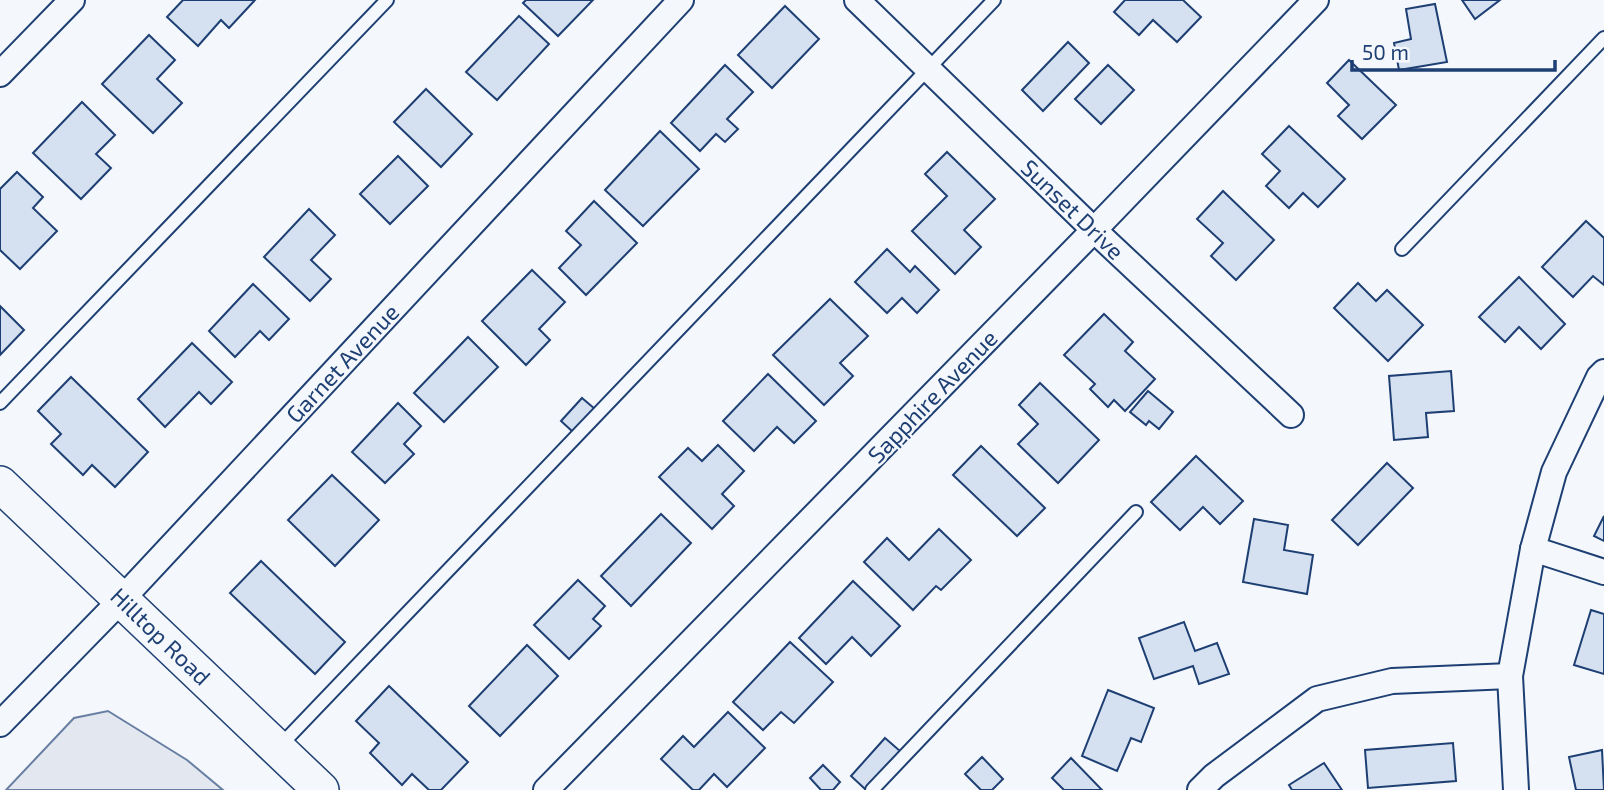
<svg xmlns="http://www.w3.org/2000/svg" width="1604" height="790" viewBox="0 0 1604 790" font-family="'Exo 2',sans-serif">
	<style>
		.parking { fill: #e3e8f0; stroke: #687fa3; stroke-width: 2 }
		.building { fill: #d5e0f0; stroke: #1d3f73; stroke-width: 2 }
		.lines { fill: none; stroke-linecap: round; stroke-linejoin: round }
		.lane-casing { stroke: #1d3f73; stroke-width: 16 }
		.street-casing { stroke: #1d3f73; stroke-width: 28 }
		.secondary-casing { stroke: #1d3f73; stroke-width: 38 }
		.lane { stroke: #f4f7fb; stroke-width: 12 }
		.street { stroke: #f4f7fb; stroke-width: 24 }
		.secondary { stroke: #f4f7fb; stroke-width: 35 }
		.labels { text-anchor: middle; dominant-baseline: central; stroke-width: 5; stroke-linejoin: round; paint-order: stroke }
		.street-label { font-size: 23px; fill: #1d3f73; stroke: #f4f7fb }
	</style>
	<rect width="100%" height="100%" fill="#f4f7fb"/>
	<polygon class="parking" points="108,711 187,760 223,790 6,790 74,718"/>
	<g class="building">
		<polygon points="183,0 255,0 229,28 221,20 198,46 167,17"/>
		<polygon points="526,0 593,0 558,36 523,3"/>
		<polygon points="1125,0 1183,0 1201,17 1177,42 1153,20 1139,35 1114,12"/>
		<polygon points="1462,0 1500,0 1475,19"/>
		<polygon points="1435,4 1447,62 1399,70 1394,43 1411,39 1406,9"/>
		<polygon points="785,6 819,39 772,88 738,55"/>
		<polygon points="519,16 549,44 497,100 466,72"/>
		<polygon points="149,35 175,60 157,79 182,103 153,133 102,84"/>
		<polygon points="1068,42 1089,63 1043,111 1022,90"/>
		<polygon points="1349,60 1396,105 1362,139 1338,116 1349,105 1327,83"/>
		<polygon points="725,65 753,92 727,119 738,129 725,142 716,134 700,151 671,123"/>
		<polygon points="1108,65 1134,90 1101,124 1075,99"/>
		<polygon points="426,89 472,134 441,167 394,122"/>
		<polygon points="82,102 115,135 96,154 111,168 81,199 33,153"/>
		<polygon points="1289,126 1345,179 1318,207 1303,193 1289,208 1266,186 1280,171 1262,154"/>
		<polygon points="660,131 699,169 643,226 605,190"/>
		<polygon points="947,152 995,199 964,230 981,247 955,274 912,231 947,196 925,174"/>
		<polygon points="398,156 428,186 390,224 360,194"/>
		<polygon points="17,172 43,197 33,208 57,231 20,269 0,250 0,189"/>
		<polygon points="1223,191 1274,240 1236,280 1211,256 1223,243 1197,219"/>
		<polygon points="594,201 637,243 586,295 559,268 581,245 566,231"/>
		<polygon points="309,209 335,235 311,260 331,279 310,301 264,257"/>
		<polygon points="1586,221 1604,238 1604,285 1593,276 1573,297 1542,267"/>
		<polygon points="887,249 910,272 915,266 939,290 917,313 902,298 887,313 855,282"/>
		<polygon points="532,270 565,302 539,329 550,340 526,365 482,321"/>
		<polygon points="1519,277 1565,324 1541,349 1519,327 1505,342 1479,317"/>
		<polygon points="1358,283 1376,301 1387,290 1423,325 1388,361 1334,308"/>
		<polygon points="253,284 289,319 269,340 260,331 235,357 209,331"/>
		<polygon points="830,299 868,336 840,363 853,376 824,405 773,355"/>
		<polygon points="0,306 24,330 0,355"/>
		<polygon points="1104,314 1133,342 1125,351 1155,379 1125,411 1114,400 1108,407 1090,389 1095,384 1064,355"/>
		<polygon points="468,337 498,367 444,422 414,393"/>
		<polygon points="192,343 232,382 211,404 199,392 165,427 138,399"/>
		<polygon points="1451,371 1454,411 1426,413 1428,437 1394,440 1389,376"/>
		<polygon points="768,374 816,421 794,443 777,427 754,451 723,421"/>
		<polygon points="71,377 148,452 115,487 92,465 83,475 51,444 61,434 38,411"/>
		<polygon points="1040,383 1099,440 1058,483 1018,444 1038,424 1019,405"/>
		<polygon points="1148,391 1173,412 1159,429 1149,421 1146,425 1130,412"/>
		<polygon points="582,398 595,409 573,432 561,421"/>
		<polygon points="398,403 421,426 404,444 414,454 385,483 352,452"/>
		<polygon points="718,445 744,471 722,494 734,506 712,529 659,477 688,448 702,461"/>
		<polygon points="981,446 1045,508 1017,536 953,475"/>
		<polygon points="1196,456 1243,501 1220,524 1203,507 1180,530 1151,502"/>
		<polygon points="1387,463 1413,488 1358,545 1332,520"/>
		<polygon points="332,475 379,520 335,566 288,520"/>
		<polygon points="661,514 691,543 631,606 601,576"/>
		<polygon points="1604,516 1604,541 1594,536"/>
		<polygon points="1254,519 1288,525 1284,550 1313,555 1307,594 1243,582"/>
		<polygon points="939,529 971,560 941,590 936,586 913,610 864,562 887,538 909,560"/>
		<polygon points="261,561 345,642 315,674 230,593"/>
		<polygon points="578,580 605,606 593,619 601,626 569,659 534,625"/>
		<polygon points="853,581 900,626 871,656 852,637 826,664 799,638"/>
		<polygon points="1591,610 1604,614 1604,674 1574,665"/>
		<polygon points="1184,622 1195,651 1217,643 1229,674 1199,684 1193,666 1154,679 1139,638"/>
		<polygon points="790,642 833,682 794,723 781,712 763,730 733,702"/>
		<polygon points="527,645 558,676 500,736 469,706"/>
		<polygon points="389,686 468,762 441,790 429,790 412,774 402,785 370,753 379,743 356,721"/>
		<polygon points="1108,690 1154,708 1141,742 1131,738 1117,771 1082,756"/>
		<polygon points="728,712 765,748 727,787 714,774 699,790 693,790 661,759 683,736 694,747"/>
		<polygon points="885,738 900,751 865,789 851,776"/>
		<polygon points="1453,743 1456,781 1368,788 1365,750"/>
		<polygon points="1602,750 1604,790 1576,790 1569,757"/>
		<polygon points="982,757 1003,779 992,790 981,790 965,774"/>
		<polygon points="1071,758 1102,790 1064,790 1052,778"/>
		<polygon points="1324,763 1342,790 1292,790 1289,785"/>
		<polygon points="823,765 840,782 833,790 821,790 810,778"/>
	</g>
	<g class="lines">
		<g class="lane-casing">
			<g id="lane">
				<polyline points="1402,249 1604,38"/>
				<polyline points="0,403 387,0"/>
				<polyline points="278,748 994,0"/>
				<polyline points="872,790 1136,512"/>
			</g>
		</g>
		<g class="street-casing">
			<g id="street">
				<polyline points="857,0 1094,230 1291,415"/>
				<polyline points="0,74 72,0"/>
				<polyline points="1533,549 1604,572"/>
				<polyline points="0,724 122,599 681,0"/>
				<polyline points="546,790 1094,230 1316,0"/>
				<polyline points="1200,790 1214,776 1317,699 1392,681 1510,676"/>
				<polyline points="1516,790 1510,676 1533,549 1554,472 1599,377 1604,372"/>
			</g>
		</g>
		<g class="secondary-casing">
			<polyline id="secondary" points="0,484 321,790"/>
		</g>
		<use href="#lane" class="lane"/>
		<use href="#street" class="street"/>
		<use href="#secondary" class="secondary"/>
	</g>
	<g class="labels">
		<g class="street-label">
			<text transform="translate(1073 209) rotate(44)">Sunset Drive</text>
			<text transform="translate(342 363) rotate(-47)">Garnet Avenue</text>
			<text transform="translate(932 396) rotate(-46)">Sapphire Avenue</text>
			<text transform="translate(161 636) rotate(44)">Hilltop Road</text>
		</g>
	</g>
	<path d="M1352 60v10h203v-10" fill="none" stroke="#1d3f73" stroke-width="3.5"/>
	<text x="1362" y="60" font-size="21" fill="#1d3f73" stroke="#f4f7fb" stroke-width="5" paint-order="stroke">50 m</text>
</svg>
